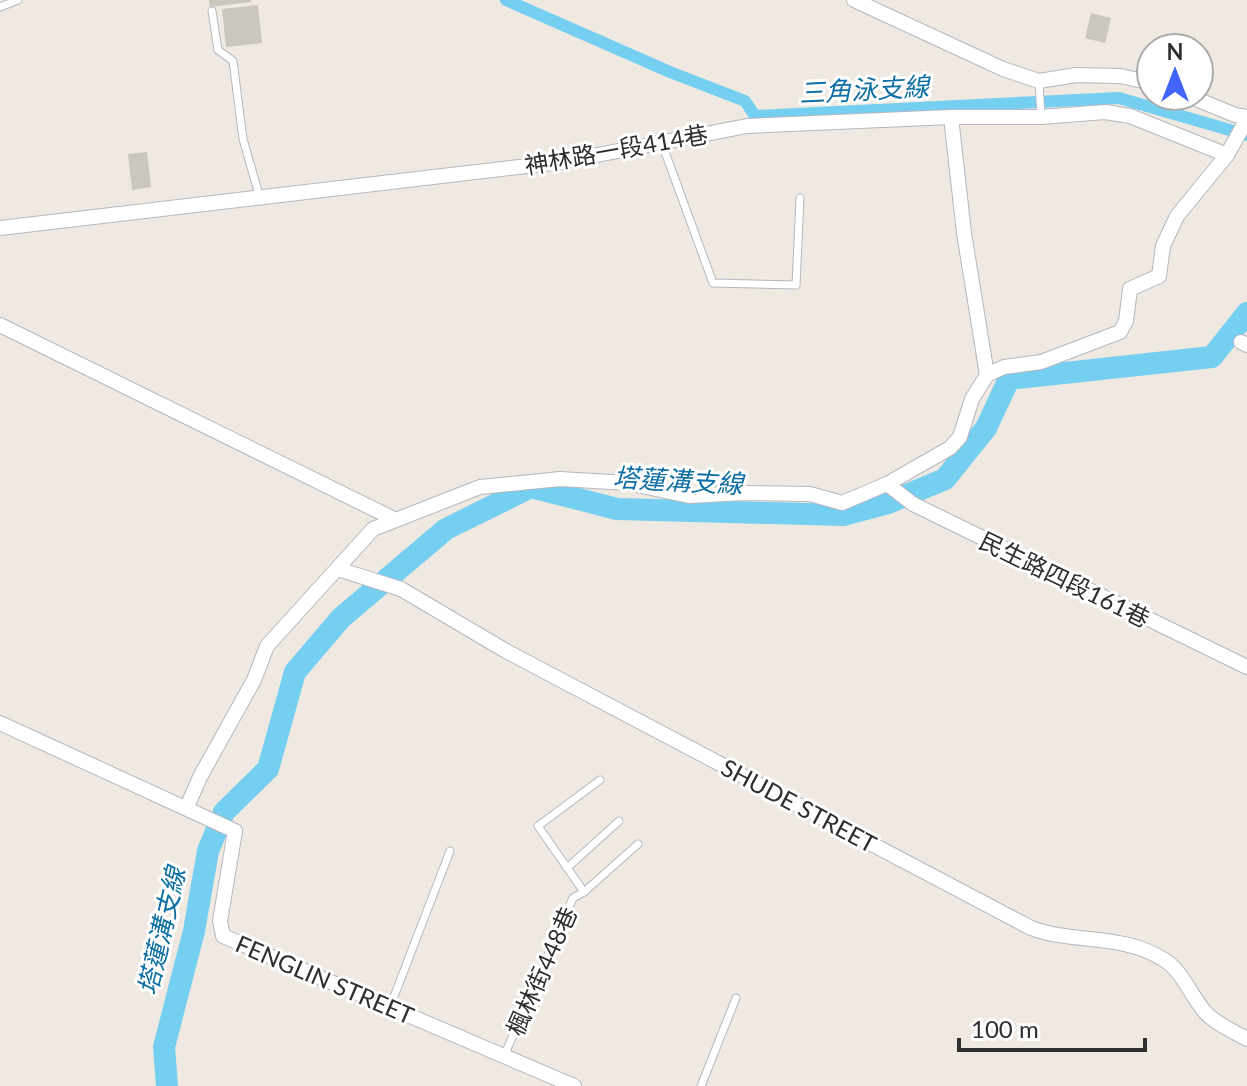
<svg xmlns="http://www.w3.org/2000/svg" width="1247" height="1086" viewBox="0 0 1247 1086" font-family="Lato,'Noto Sans TC',sans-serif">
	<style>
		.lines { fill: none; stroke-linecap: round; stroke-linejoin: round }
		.canal { stroke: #75cff0; stroke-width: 12 }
		.river { stroke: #75cff0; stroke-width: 22 }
		.building { fill: #cbc7bf }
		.service-casing { stroke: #b4b7c1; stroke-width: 9 }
		.minor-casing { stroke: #b4b7c1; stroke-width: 16 }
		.service { stroke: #fff; stroke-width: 7 }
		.minor { stroke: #fff; stroke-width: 14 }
		.labels { text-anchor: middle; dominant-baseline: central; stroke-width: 6; stroke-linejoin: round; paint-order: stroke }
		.street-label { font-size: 24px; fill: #2e2e2e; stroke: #fff }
		.water-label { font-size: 26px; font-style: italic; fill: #0d6fa3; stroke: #fff }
	</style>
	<rect width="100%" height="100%" fill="#efe9e1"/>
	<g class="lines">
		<polyline class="canal" points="506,0 670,72 745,101 755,116 1119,98 1247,135"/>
		<polyline class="river" points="167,1086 164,1047 194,931 208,851 224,812 268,769 295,672 341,618 446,529 531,487 617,509 843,515 888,503 945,479 986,428 1009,379 1212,357 1247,313"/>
	</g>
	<g class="building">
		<polygon points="209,0 251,0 251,2 210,7"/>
		<polygon points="258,5 262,43 226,47 222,9"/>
		<polygon points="1091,13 1111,18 1105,43 1085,38"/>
		<polygon points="147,152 151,187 132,190 128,154"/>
	</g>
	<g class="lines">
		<g class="service-casing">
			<g id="service">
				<polyline points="0,7 18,0"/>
				<polyline points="212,11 218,50 233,61 243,139 260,198"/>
				<polyline points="1039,81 1041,117"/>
				<polyline points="661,141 713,283 796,285 800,198"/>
				<polyline points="567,868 619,821"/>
				<polyline points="584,892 538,826 600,780"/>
				<polyline points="390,1007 450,851"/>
				<polyline points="504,1056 573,898 584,892 638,844"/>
				<polyline points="701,1086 736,998"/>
			</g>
		</g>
		<g class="minor-casing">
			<g id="minor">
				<polyline points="854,0 1003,69 1039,81 1076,75 1121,76 1151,83"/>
				<polyline points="1189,96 1235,115 1247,117"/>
				<polyline points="951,117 964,233 987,375"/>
				<polyline points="0,228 561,162 747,126 951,117 1041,117 1105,112 1130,116 1227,155"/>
				<polyline points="0,325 394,519"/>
				<polyline points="1241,342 1247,345"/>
				<polyline points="887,484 913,504 1247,667"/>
				<path d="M338 569 401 589 506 651 1031 928C1074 944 1120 933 1163 959 1182 970 1191 996 1205 1012 1216 1024 1233 1031 1247 1039"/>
				<polyline points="0,723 235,831 220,921 223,936 574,1086"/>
				<polyline points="187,807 200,777 254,680 267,646 373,529 480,487 560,479 627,483 689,496 744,493 810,494 842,503 887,484 950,448 960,437 972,399 987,375 1004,367 1041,362 1120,332 1126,321 1130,289 1159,276 1163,246 1177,216 1227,155 1247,119"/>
			</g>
		</g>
		<use href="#service" class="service"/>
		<use href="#minor" class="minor"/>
	</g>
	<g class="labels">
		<g class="street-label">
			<text transform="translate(616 149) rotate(-10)">神林路一段414巷</text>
			<text transform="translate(1065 579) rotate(26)">民生路四段161巷</text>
			<text transform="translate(799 805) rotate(28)">SHUDE STREET</text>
			<text transform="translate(541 971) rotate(-66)">楓林街448巷</text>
			<text transform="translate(325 979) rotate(23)">FENGLIN STREET</text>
		</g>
		<g class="water-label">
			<text transform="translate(864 89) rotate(-3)">三角泳支線</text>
			<text transform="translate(678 480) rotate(3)">塔蓮溝支線</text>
			<text transform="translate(161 931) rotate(-77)">塔蓮溝支線</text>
		</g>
	</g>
	<g transform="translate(1175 72)"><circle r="38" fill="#ffffff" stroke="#ababab" stroke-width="2"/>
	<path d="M0-6L14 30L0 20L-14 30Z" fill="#4264fb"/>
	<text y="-12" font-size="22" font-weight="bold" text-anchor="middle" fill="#2e2e2e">N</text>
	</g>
	<path d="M959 1038v12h186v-12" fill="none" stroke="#2e2e2e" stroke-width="4"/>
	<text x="971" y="1038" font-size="24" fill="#2e2e2e" stroke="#ffffff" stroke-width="6" paint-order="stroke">100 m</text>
</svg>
